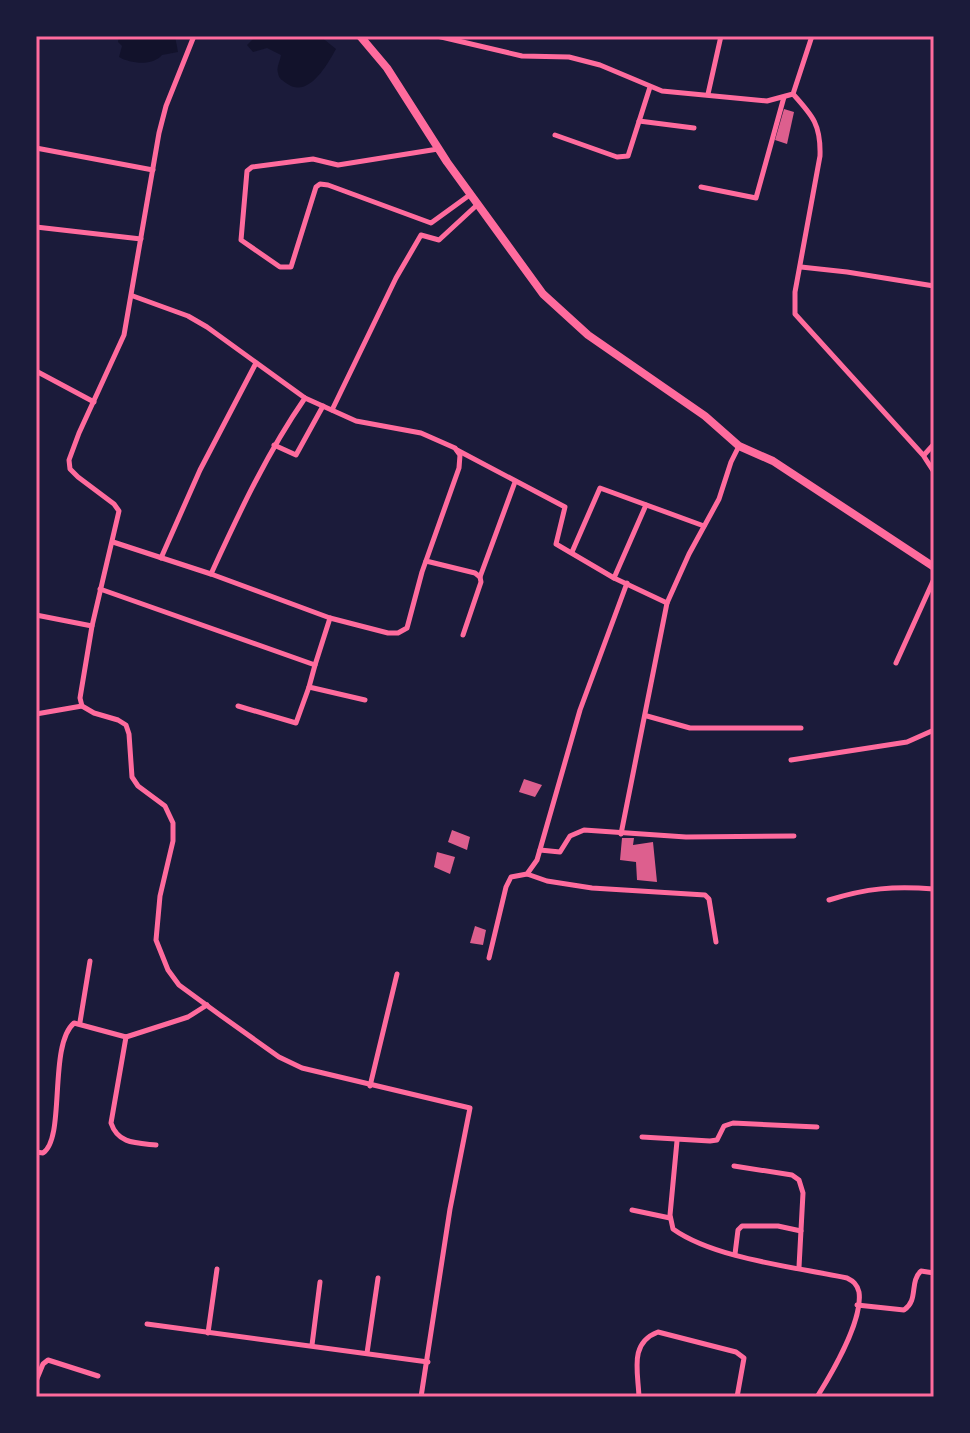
<svg xmlns="http://www.w3.org/2000/svg" width="970" height="1433" viewBox="0 0 970 1433" font-family="Commissioner,sans-serif">
	<style>
		.water { fill: #12122b }
		.building { fill: #dd5f8e }
		.lines { fill: none; stroke-linecap: round; stroke-linejoin: round }
		.minor { stroke: #ff6b9d; stroke-width: 5 }
		.secondary { stroke: #ff6b9d; stroke-width: 8 }
		.neatline { fill: none; stroke: #ff6b9d; stroke-width: 3 }
	</style>
	<rect width="100%" height="100%" fill="#1b1b3a"/>
	<g class="water">
		<path d="M119 36H175L178 52 162 55C153 66 131 64 119 57L122 46 118 42Z"/>
		<path d="M256 36H320L336 49C327 65 308 100 286 83 281 79 279 79 278 73 276 67 280 62 281 55L267 48 253 52 247 45Z"/>
	</g>
	<g class="building">
		<polygon points="784,109 794,112 787,144 775,140"/>
		<polygon points="524,779 542,785 535,797 519,792"/>
		<polygon points="452,830 470,837 467,850 448,842"/>
		<polygon points="622,838 634,838 633,845 653,842 657,882 637,880 636,862 620,860"/>
		<polygon points="437,852 455,857 450,874 434,867"/>
		<polygon points="475,926 486,930 483,945 470,943"/>
	</g>
	<g class="lines">
		<g class="minor">
			<polyline points="194,36 166,106 159,133 124,335 79,433 69,460 70,469 78,477 114,504 119,511 92,626 80,698 82,706 94,713 118,720 126,725 129,734 132,777 138,786 165,806 173,823 173,841 160,896 156,940 168,970 179,985 220,1015 279,1057 302,1068 470,1108 450,1209 421,1397"/>
			<polyline points="437,36 522,56 569,57 600,65 662,91 767,101 793,94 812,36"/>
			<polyline points="708,94 721,36"/>
			<path d="M793 94C813 116 821 125 820 156L795 292V314L923 455 934 472"/>
			<polyline points="639,121 694,128"/>
			<polyline points="555,135 617,157 628,156 650,87"/>
			<polyline points="36,148 153,170"/>
			<polyline points="438,149 338,165 313,159 252,167 247,171 241,240 280,267 291,267 316,187 320,184 328,185 431,223 471,194"/>
			<polyline points="701,187 756,198 784,97"/>
			<polyline points="36,227 141,239"/>
			<polyline points="801,267 847,272 934,286"/>
			<polyline points="36,371 94,402"/>
			<polyline points="332,410 396,278 421,235 439,240 478,204"/>
			<polyline points="274,445 296,455 323,406"/>
			<polyline points="457,450 565,507 556,544 614,578"/>
			<polyline points="924,455 934,444"/>
			<polyline points="646,505 614,578 667,603"/>
			<polyline points="113,542 211,574 330,618 388,633 398,633 407,628 422,572 459,468 460,455 455,448 421,433 356,421 305,398 207,327 188,316 133,296"/>
			<polyline points="572,552 600,488 704,526"/>
			<polyline points="161,558 200,470 256,363"/>
			<polyline points="426,561 475,573 480,577 481,582 463,635"/>
			<path d="M211 574C239 513 267 453 305 398"/>
			<polyline points="480,577 515,482"/>
			<polyline points="100,589 315,665 330,618"/>
			<polyline points="36,615 92,626"/>
			<polyline points="896,663 934,579"/>
			<polyline points="315,665 309,687 365,700"/>
			<polyline points="238,706 296,723 309,687"/>
			<polyline points="36,714 82,706"/>
			<polyline points="647,716 690,728 801,728"/>
			<polyline points="791,760 907,742 934,730"/>
			<polyline points="621,834 667,603 689,554 719,499 731,462 739,446"/>
			<polyline points="540,850 560,852 570,836 584,830 686,837 794,836"/>
			<polyline points="527,874 547,881 592,888 705,895 709,899 716,942"/>
			<path d="M829 900C867 888 894 886 934 889"/>
			<polyline points="489,958 506,887 511,877 527,874 537,860 580,710 627,583"/>
			<polyline points="80,1022 90,961"/>
			<path d="M126 1037 111 1123C118 1144 136 1143 156 1145"/>
			<polyline points="370,1086 397,974"/>
			<polyline points="642,1137 710,1141 717,1140 724,1126 733,1123 817,1127"/>
			<path d="M677 1141 670 1215 673 1229C715 1259 796 1267 847 1278 853 1281 857 1284 859 1292 863 1320 832 1373 817 1397"/>
			<path d="M36 1152 43 1153C66 1138 48 1045 74 1023L126 1037 188 1017 207 1005"/>
			<polyline points="734,1166 792,1175 799,1180 803,1193 799,1267"/>
			<polyline points="632,1210 670,1218"/>
			<polyline points="735,1254 738,1230 742,1226 778,1226 801,1231"/>
			<path d="M857 1305 904 1310C919 1300 909 1282 921 1271L934 1273"/>
			<polyline points="147,1324 428,1362"/>
			<polyline points="208,1333 217,1269"/>
			<polyline points="312,1345 320,1282"/>
			<polyline points="367,1353 378,1278"/>
			<polyline points="36,1381 43,1364 48,1360 98,1376"/>
			<path d="M639 1397C638 1371 629 1343 658 1332L736 1352 744 1358 737 1397"/>
		</g>
		<polyline class="secondary" points="360,36 387,68 447,162 543,294 588,335 705,416 739,446 773,461 934,567"/>
	</g>
	<rect width="970" height="1433" fill="none" stroke="#1b1b3a" stroke-width="76"/>
	<rect x="38" y="38" width="894" height="1357" class="neatline"/>
</svg>
